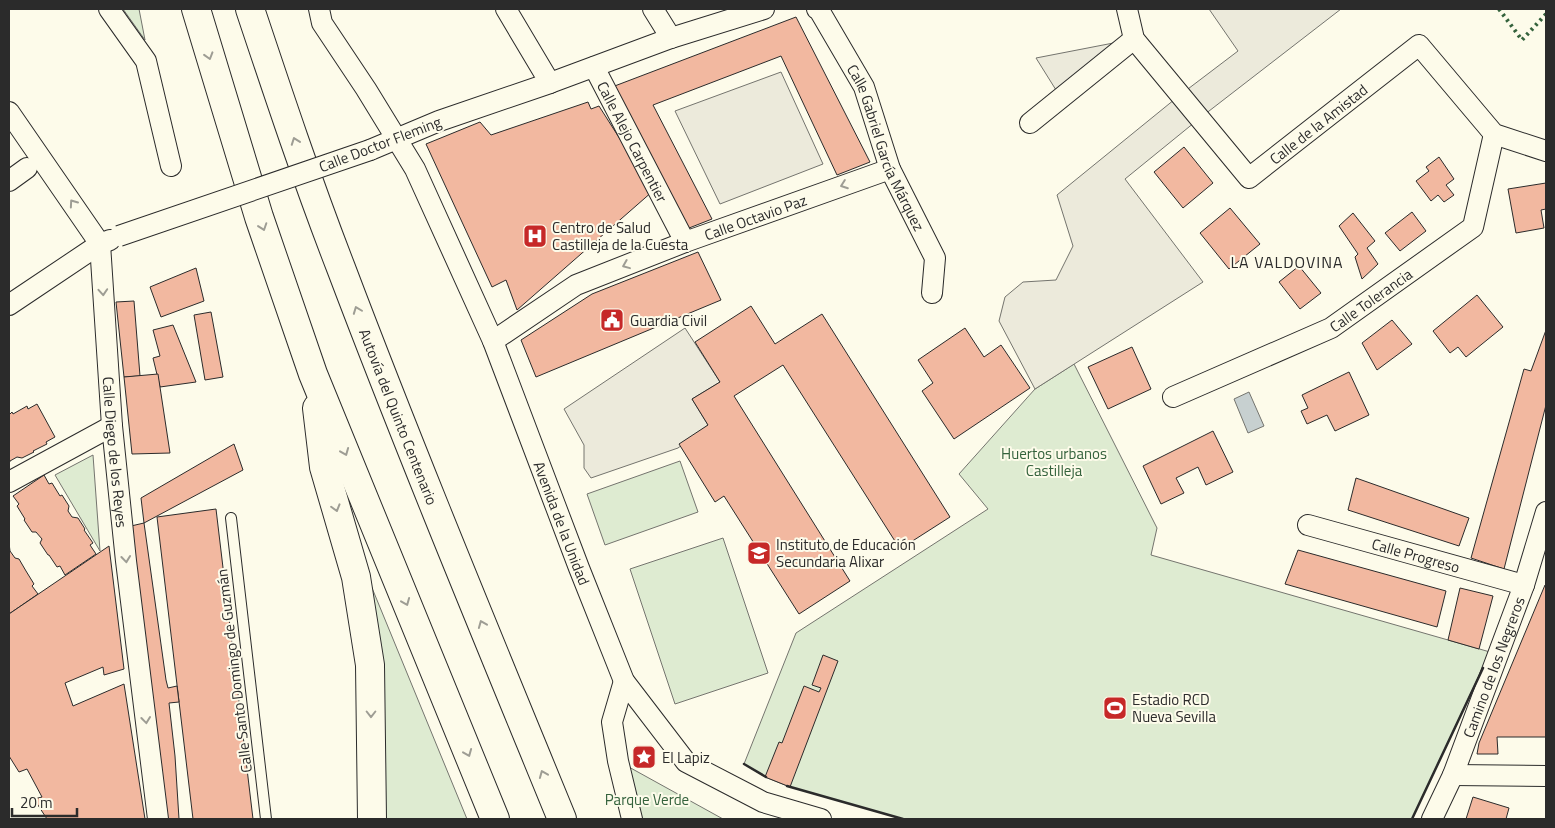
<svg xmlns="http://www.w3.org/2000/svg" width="1555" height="828" viewBox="0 0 1555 828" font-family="'Titillium Web',sans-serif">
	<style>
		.green { fill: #deebd1; stroke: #74746e }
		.parking { fill: #eceadb; stroke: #74746e }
		.water { fill: #c7d0d0; stroke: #74746e }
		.building { fill: #f2b8a0; stroke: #2b2b2b }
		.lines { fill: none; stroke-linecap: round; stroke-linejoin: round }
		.lane-casing { stroke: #2b2b2b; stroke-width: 12 }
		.street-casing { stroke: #2b2b2b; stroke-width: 22 }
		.highway-casing { stroke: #2b2b2b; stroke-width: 30 }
		.lane { stroke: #fdfbea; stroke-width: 10 }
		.street { stroke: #fdfbea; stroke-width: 20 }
		.highway { stroke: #fdfbea; stroke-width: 28 }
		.street-bridge-casing { stroke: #2b2b2b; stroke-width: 22; stroke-linecap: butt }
		.street-bridge { stroke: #fdfbea; stroke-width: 20 }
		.hedge { stroke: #34623c; stroke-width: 4; stroke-dasharray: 2.5 4; stroke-linecap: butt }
		.wall { stroke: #2b2b2b; stroke-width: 2.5 }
		.oneway { stroke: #9e9d94 }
		.labels { text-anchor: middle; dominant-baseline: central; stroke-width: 4; stroke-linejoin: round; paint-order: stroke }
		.street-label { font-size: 15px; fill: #2b2b2b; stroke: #fdfbea }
		.poi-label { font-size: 15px; fill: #2b2b2b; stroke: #fdfbea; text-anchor: start }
		.park-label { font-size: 15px; fill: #34623c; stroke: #fdfbea }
		.neighbourhood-label { font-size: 16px; letter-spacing: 1px; fill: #2b2b2b; stroke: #fdfbea }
	</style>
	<rect width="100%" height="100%" fill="#fdfbea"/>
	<g class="green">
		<polygon points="123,9 139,9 145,40"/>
		<polygon points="1074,364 1157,528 1151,555 1490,652 1412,819 903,819 790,787 765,777 744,764 796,633 988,509 959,474 1035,389"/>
		<polygon points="93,455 100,551 55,475"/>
		<polygon points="680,461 698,512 605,545 587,494"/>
		<polygon points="723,538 768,673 675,704 630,569"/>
		<polygon points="363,566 467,819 385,819"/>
		<polygon points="618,761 723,819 632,819"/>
	</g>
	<g class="parking">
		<polygon points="1209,9 1341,9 1200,118 1125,179 1203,282 1035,389 999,321 1005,297 1023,282 1056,280 1073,246 1057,195 1180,95 1238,51"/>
		<polygon points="1134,39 1061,98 1036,58"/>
		<polygon points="781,72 823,164 720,204 675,111"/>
		<polygon points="685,328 720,382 692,399 708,425 678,448 591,478 584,468 584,445 564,409"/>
	</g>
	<polygon class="water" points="1249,392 1264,426 1248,433 1234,399"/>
	<g class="building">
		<polygon points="796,17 870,162 837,175 781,56 653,105 712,219 684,230 612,87"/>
		<polygon points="588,102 591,109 599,106 653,191 517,310 506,280 492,287 426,144 480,122 491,135"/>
		<polygon points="1184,147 1213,183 1183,208 1154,172"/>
		<polygon points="1439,157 1454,179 1446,185 1454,195 1444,202 1438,195 1431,201 1416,181 1429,171 1426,167"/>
		<polygon points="1546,183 1546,209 1541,210 1544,228 1516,233 1508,189"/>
		<polygon points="1230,208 1260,244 1229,269 1200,233"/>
		<polygon points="1412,212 1426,231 1400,251 1385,233"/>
		<polygon points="1353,213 1375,241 1367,248 1378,264 1362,279 1355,257 1358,254 1339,226"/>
		<polygon points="698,252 721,300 536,377 521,340 592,294"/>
		<polygon points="1299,266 1321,293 1300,309 1279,282"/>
		<polygon points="196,268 204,301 161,317 150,287"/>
		<polygon points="1477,295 1503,327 1466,357 1458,347 1450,353 1433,331"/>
		<polygon points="134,301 140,376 124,377 116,302"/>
		<polygon points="751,306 775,344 822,314 950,517 900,549 783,365 734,396 850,581 799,614 724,496 715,502 679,444 708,425 692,399 720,382 695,342"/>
		<polygon points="211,312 223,377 205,380 194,315"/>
		<polygon points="1392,320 1412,344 1377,370 1362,343"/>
		<polygon points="173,325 196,382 160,387 153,358 160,356 153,330"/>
		<polygon points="965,328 984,357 1001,345 1030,388 954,439 922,391 933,383 918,360"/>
		<polygon points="1546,330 1546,405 1504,569 1471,558 1524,369 1531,371"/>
		<polygon points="1132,347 1151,389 1108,409 1088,367"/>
		<polygon points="1349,372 1369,415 1335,431 1327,415 1307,424 1301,411 1308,408 1302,395"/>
		<polygon points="158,374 170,453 132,454 124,377"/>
		<polygon points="37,404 55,437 46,442 47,444 33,451 34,452 22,458 17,457 10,461 9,464 9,415 12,412 13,414 27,406 28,409"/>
		<polygon points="1213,431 1233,472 1206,485 1198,467 1176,478 1184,493 1161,504 1143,466"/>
		<polygon points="234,444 243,470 144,523 141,498"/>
		<polygon points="44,475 49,484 52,483 60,496 62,495 69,506 68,511 72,517 78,518 85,529 84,530 93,543 90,545 96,554 65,575 60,566 57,567 49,555 48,555 40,543 42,539 36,532 32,532 24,520 25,519 17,506 19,504 13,496"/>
		<polygon points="1356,478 1469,518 1459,546 1348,510"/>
		<polygon points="216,509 253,819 193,819 157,517"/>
		<polygon points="144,523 166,680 168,688 177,686 179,702 169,703 175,756 179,819 165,819 131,526"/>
		<polygon points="9,543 10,551 15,558 19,559 26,571 34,584 32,586 38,594 9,614"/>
		<polygon points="109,546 124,669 104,675 103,667 65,683 73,706 124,684 145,819 47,819 34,799 42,797 27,769 19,772 9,756 9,614"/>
		<polygon points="1298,550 1446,591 1437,627 1285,584"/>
		<polygon points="1545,585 1546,585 1546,737 1497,737 1498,754 1477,754 1479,743"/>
		<polygon points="1460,588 1493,596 1479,649 1448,640"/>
		<polygon points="823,655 838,661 790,787 765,777 779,742 782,743 804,686 819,692 821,688 812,685"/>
		<polygon points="1473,797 1509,808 1506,819 1466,819"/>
	</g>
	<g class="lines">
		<g class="lane-casing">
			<polyline id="lane" points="231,518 266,819"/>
		</g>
		<g class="street-casing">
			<g id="street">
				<polyline points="109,9 146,61 171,166"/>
				<path id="s1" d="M319 9 322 23 366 89 415 169 493 341 579 568 624 681 686 762 763 802 821 819"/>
				<polyline points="506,9 550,83"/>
				<polyline points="653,9 671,38"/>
				<path id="s2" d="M817 9 819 10 864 87 890 169 935 258 932 293"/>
				<path id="s3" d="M1127 9 1134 39 1249 178 1419 45 1494 134 1546 151"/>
				<path id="s4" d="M594 67 685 242"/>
				<path id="s5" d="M9 112 100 244 112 426 126 561 158 819"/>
				<polyline points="1030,123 1134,39"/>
				<polyline points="370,150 439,121 550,83 671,38 764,9"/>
				<polyline points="9,181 27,168"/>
				<polyline points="9,305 100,244 110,240"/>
				<path id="s6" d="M493 341 576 285 685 242 890 169"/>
				<path id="s7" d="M1173 397 1331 328 1473 227 1494 134"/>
				<polyline points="9,482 112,426"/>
				<path id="s8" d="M1308 525 1524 585"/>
				<polyline points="624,681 612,722 618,761 632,819"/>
				<polyline points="1453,775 1546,776"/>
				<path id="s9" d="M1432 819 1453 775 1524 585 1546 512"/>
			</g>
		</g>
		<g class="highway-casing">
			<g id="highway">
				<polyline points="196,9 259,217 313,374 495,819"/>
				<path id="s10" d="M250 9C279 96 308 183 341 268 411 453 487 636 562 819"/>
				<polyline points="317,408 324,467 356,577 370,665 372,819"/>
			</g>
		</g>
		<use href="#lane" class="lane"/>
		<use href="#street" class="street"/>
		<use href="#highway" class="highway"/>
		<g class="street-bridge-casing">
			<polyline id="street-bridge" points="119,236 370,150"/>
		</g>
		<use href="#street-bridge" class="street-bridge"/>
		<polyline class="hedge" points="1499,9 1522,40 1546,14"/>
		<g class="wall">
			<polyline points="744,764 766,777"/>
			<polyline points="787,786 903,819"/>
			<polyline points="1412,819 1483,668"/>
		</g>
	</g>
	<defs><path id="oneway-chevron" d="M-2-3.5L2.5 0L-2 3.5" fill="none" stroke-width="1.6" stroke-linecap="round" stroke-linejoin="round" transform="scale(1.25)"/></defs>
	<g class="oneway">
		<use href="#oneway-chevron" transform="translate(209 56) rotate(73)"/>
		<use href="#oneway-chevron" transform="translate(295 141) rotate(-110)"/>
		<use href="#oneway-chevron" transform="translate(844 185) rotate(160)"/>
		<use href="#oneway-chevron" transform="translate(73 203) rotate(-125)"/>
		<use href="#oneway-chevron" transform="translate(263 227) rotate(71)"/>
		<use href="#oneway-chevron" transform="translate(626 265) rotate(158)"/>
		<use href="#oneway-chevron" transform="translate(103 292) rotate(86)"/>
		<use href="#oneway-chevron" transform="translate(357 310) rotate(-111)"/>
		<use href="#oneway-chevron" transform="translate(345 452) rotate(68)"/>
		<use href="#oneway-chevron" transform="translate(336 508) rotate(74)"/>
		<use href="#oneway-chevron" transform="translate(126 559) rotate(84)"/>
		<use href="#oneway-chevron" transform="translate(406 602) rotate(68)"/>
		<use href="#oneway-chevron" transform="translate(482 624) rotate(-112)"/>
		<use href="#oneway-chevron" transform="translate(371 714) rotate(90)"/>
		<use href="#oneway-chevron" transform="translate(146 720) rotate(83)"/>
		<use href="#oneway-chevron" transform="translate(468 753) rotate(68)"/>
		<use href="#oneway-chevron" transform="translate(543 774) rotate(-112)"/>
	</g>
	<defs>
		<g id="hospital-square" transform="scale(1.25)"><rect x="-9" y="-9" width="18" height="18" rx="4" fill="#c62828" stroke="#fdfbea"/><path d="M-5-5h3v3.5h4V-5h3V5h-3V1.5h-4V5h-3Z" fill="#fff"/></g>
		<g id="civic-square" transform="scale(1.25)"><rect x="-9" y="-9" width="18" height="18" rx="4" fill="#c62828" stroke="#fdfbea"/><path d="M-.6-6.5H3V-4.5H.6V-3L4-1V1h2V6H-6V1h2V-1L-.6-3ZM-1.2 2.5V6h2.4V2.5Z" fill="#fff"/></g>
		<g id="school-square" transform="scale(1.25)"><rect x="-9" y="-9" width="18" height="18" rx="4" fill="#c62828" stroke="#fdfbea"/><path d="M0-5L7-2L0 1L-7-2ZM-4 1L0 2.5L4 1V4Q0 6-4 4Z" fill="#fff"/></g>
		<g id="stadium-square" transform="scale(1.25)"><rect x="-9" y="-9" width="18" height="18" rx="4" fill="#c62828" stroke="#fdfbea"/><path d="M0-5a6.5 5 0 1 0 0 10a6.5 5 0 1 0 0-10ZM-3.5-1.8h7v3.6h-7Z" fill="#fff"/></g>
		<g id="sight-square" transform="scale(1.25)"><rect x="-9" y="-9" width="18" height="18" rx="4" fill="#c62828" stroke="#fdfbea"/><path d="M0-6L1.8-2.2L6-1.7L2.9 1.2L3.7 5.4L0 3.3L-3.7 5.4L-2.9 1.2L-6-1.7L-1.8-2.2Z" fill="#fff"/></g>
	</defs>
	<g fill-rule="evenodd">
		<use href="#hospital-square" x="535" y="236"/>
		<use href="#civic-square" x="612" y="320"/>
		<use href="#school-square" x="759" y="553"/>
		<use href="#stadium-square" x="1115" y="708"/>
		<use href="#sight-square" x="644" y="757"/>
	</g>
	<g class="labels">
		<g class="street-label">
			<text stroke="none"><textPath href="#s3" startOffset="299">Calle de la Amistad</textPath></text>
			<text stroke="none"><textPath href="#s4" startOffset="84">Calle Alejo Carpentier</textPath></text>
			<text transform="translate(380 144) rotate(-21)">Calle Doctor Fleming</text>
			<text stroke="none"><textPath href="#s2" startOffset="156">Calle Gabriel García Márquez</textPath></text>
			<text stroke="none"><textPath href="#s6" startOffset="292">Calle Octavio Paz</textPath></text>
			<text stroke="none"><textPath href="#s7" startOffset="221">Calle Tolerancia</textPath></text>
			<text stroke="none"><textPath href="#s10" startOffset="434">Autovía del Quinto Centenario</textPath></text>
			<text stroke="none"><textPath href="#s5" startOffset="369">Calle Diego de los Reyes</textPath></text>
			<text stroke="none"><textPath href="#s1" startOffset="571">Avenida de la Unidad</textPath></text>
			<text stroke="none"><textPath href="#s8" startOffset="112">Calle Progreso</textPath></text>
			<text stroke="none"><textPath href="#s9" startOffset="164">Camino de los Negreros</textPath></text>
			<text transform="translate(234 671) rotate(-97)">Calle Santo Domingo de Guzmán</text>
		</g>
		<g class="poi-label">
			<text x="552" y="227">Centro de Salud<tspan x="552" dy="17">Castilleja de la Cuesta</tspan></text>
			<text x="630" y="320">Guardia Civil</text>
			<text x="776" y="544">Instituto de Educación<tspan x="776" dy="17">Secundaria Alixar</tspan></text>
			<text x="1132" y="699">Estadio RCD<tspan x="1132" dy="17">Nueva Sevilla</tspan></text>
			<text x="662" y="757">El Lapiz</text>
		</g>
		<g class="park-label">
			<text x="1054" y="453">Huertos urbanos<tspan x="1054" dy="17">Castilleja</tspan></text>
			<text x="647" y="799">Parque Verde</text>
		</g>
		<g class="neighbourhood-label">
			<text x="1287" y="262">LA VALDOVINA</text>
		</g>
	</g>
	<rect width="1555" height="828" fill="none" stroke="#2b2b2b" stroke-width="20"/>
	<path d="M12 808v8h65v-8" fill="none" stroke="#2b2b2b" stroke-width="2.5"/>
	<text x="20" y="808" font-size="15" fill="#2b2b2b" stroke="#fdfbea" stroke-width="4" paint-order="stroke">20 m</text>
</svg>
